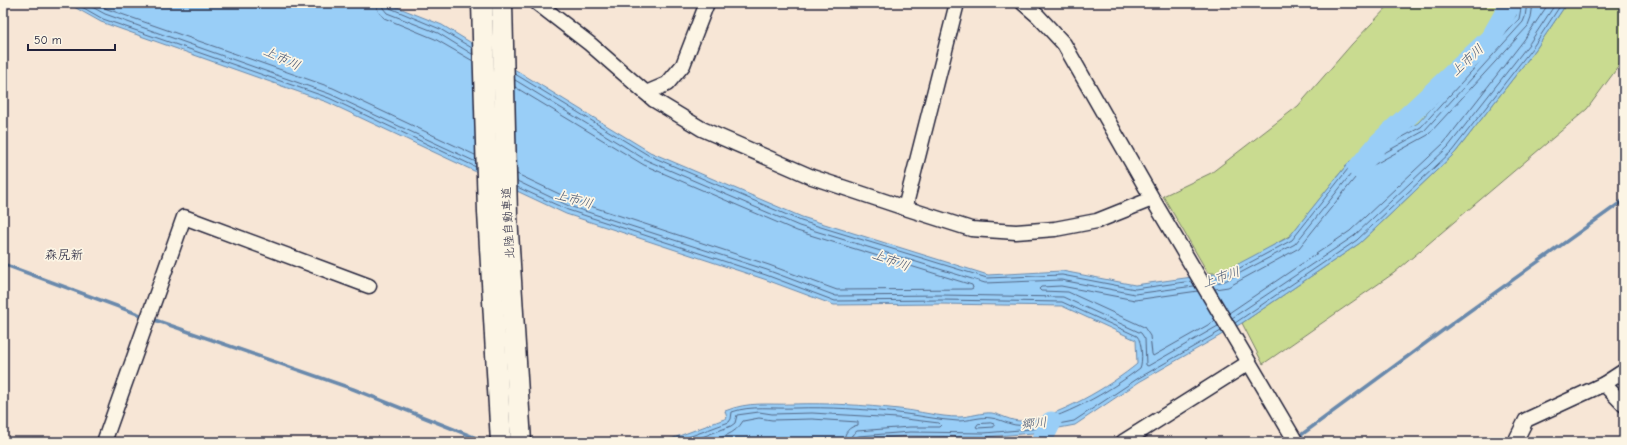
<svg xmlns="http://www.w3.org/2000/svg" width="1627" height="445" viewBox="0 0 1627 445" font-family="'Comic Neue','Klee One',sans-serif">
	<style>
		.green { fill: #c9db90; stroke: #767e66 }
		.water { fill: #99cef7; stroke: #6989ac }
		.lines { fill: none; stroke-linecap: round; stroke-linejoin: round }
		.shore { stroke: #526786; stroke-width: 1 }
		.stream { stroke: #6989ac; stroke-width: 3.5 }
		.river { stroke: #99cef7; stroke-width: 21 }
		.minor-casing { stroke: #22223b; stroke-width: 17 }
		.highway-casing { stroke: #22223b; stroke-width: 23 }
		.minor { stroke: #fcf5e5; stroke-width: 14 }
		.highway { stroke: #fcf5e5; stroke-width: 20 }
		.labels { text-anchor: middle; dominant-baseline: central; stroke-width: 3.5; stroke-linejoin: round; paint-order: stroke }
		.street-label { font-size: 12px; fill: #22223b; stroke: #fcf5e5 }
		.water-label { font-size: 13px; font-style: italic; fill: #465673; stroke: #fcf5e5 }
		.neighbourhood-label { font-size: 13px; fill: #22223b; stroke: #fcf5e5 }
	</style>
	<rect width="100%" height="100%" fill="#f7e6d6"/>
	<filter id="ink" filterUnits="userSpaceOnUse"><feTurbulence type="fractalNoise" baseFrequency=".025" numOctaves="2"/><feDisplacementMap in="SourceGraphic" scale="8" xChannelSelector="R" yChannelSelector="G"/><feConvolveMatrix kernelMatrix="1 2 1 2 8 2 1 2 1" color-interpolation-filters="sRGB"/></filter>
	<g filter="url(#ink)">
		<g class="green">
			<polygon points="1391,3 1518,3 1516,16 1418,124 1349,162 1291,235 1227,273 1208,273 1163,196 1211,173 1298,106 1352,44"/>
			<polygon points="1567,3 1624,3 1624,59 1587,109 1394,273 1263,364 1242,323 1360,243 1455,153 1536,49"/>
		</g>
		<path class="water" d="M67 3H387L442 25 650 152 802 217 988 275 1062 271 1135 285 1221 273 1289 237 1349 162 1418 123 1516 16 1518 3H1567L1536 49 1455 153 1360 243 1242 323 1139 382 1075 425 1033 433 984 437 910 436 823 442H663L727 418 725 411C750 401 767 405 793 404 828 403 864 405 899 409 919 411 939 417 959 417 970 417 982 412 992 413 1002 415 1010 421 1021 421 1054 420 1112 385 1137 364L1136 340 1062 306 941 304 834 305 764 279 566 214 327 102 101 22Z"/>
		<g class="lines">
			<g class="shore">
				<polyline points="75,3 103,19 329,98 476,167"/>
				<polyline points="85,3 105,14 330,94 476,162"/>
				<polyline points="97,3 107,9 333,88 475,155"/>
				<polyline points="376,3 378,11 384,18 435,39 473,61"/>
				<polyline points="382,3 383,8 387,13 438,33 472,54"/>
				<polyline points="387,3 390,8 440,29 472,48"/>
				<polyline points="515,74 648,155 801,221 987,278 1062,275 1135,289 1192,281"/>
				<polyline points="515,80 646,160 799,226 985,283 1061,280 1135,294 1194,286"/>
				<polyline points="515,87 644,165 797,231 972,285 973,288 971,289 837,290 769,265 572,200 517,174"/>
				<polyline points="517,181 569,206 767,270 836,296 941,295 1063,297 1141,333 1145,339 1146,365 1148,366 1218,326"/>
				<path d="M517 187 568 210 766 275 835 301 941 300 1062 302 1137 336C1142 341 1143 362 1140 368 1109 392 1062 419 1024 425 1011 427 1002 419 991 418 981 416 969 421 958 421 938 420 918 415 898 413 864 409 829 407 795 408 774 409 751 405 732 412L731 419 729 422 675 442"/>
				<polyline points="1209,279 1223,277 1292,240 1351,165 1421,127 1519,19 1522,3"/>
				<polyline points="1212,284 1225,281 1295,244 1355,169 1424,131 1523,22 1525,17 1527,3"/>
				<polyline points="1215,289 1228,287 1299,248 1359,173 1428,135 1528,26 1531,18 1533,3"/>
				<polyline points="1198,291 1135,300 1061,286 1041,287 1039,289 1041,291 1068,292 1144,327 1150,336 1152,354 1153,356 1215,321"/>
				<polyline points="1229,313 1350,231 1444,143 1524,40 1549,3"/>
				<polyline points="1232,318 1354,236 1448,147 1529,44 1556,3"/>
				<polyline points="1235,323 1357,240 1452,151 1533,47 1562,3"/>
				<polygon points="991,423 994,424 994,427 978,428 976,427 978,424"/>
				<polyline points="689,442 731,426 735,423 737,415 759,412 772,414 812,413 897,418 939,423 941,425 939,427 910,427 857,431 852,435 850,442"/>
				<path d="M707 442C721 437 735 435 743 421L759 418 772 420 812 419 858 422V425C849 427 844 432 844 442"/>
				<polyline points="855,442 855,438 859,436 910,432 984,433 1032,429 1074,421 1137,379 1221,331"/>
			</g>
			<g class="stream">
				<polyline points="3,264 146,317"/>
				<polyline points="152,319 353,389 486,442"/>
				<polyline points="1297,438 1457,320 1624,200"/>
			</g>
			<g class="river">
				<polyline points="1358,168 1379,143 1491,38 1511,3"/>
				<polyline points="1041,442 1051,422"/>
			</g>
			<g class="minor-casing">
				<g id="minor">
					<polyline points="537,3 590,44 654,100 702,129 812,177 905,208 971,229 1016,232 1055,229 1097,221 1152,199"/>
					<polyline points="1023,3 1038,16 1064,44 1156,205 1296,442"/>
					<polyline points="646,93 667,84 683,65 707,3"/>
					<polyline points="905,208 957,3"/>
					<polyline points="1604,384 1624,371"/>
					<polyline points="104,442 184,217 369,286"/>
					<polyline points="1123,442 1248,363"/>
					<polyline points="1515,442 1526,420 1604,384 1624,405"/>
				</g>
			</g>
			<g class="highway-casing">
				<g id="highway">
					<polyline points="482,3 488,212 501,442"/>
					<polyline points="502,3 507,216 521,442"/>
				</g>
			</g>
			<use href="#minor" class="minor"/>
			<use href="#highway" class="highway"/>
		</g>
	</g>
	<g class="labels">
		<g class="street-label">
			<text transform="translate(508 223) rotate(-93)">北陸自動車道</text>
		</g>
		<g class="water-label">
			<text transform="translate(282 58) rotate(25)">上市川</text>
			<text transform="translate(1467 60) rotate(-43)">上市川</text>
			<text transform="translate(574 199) rotate(15)">上市川</text>
			<text transform="translate(891 260) rotate(20)">上市川</text>
			<text transform="translate(1221 277) rotate(-19)">上市川</text>
			<text transform="translate(1034 423) rotate(-6)">郷川</text>
		</g>
		<g class="neighbourhood-label">
			<text x="64" y="254">森尻新</text>
		</g>
	</g>
	<rect width="1627" height="445" fill="none" stroke="#fcf5e5" stroke-width="16"/>
	<rect x="8" y="8" width="1611" height="429" fill="none" stroke="#22223b" stroke-width="1.5" filter="url(#ink)"/>
	<path d="M28 44v6h87v-6" fill="none" stroke="#22223b" stroke-width="2"/>
	<text x="34" y="44" font-size="12" fill="#22223b" stroke="#fcf5e5" stroke-width="3" paint-order="stroke">50 m</text>
</svg>
